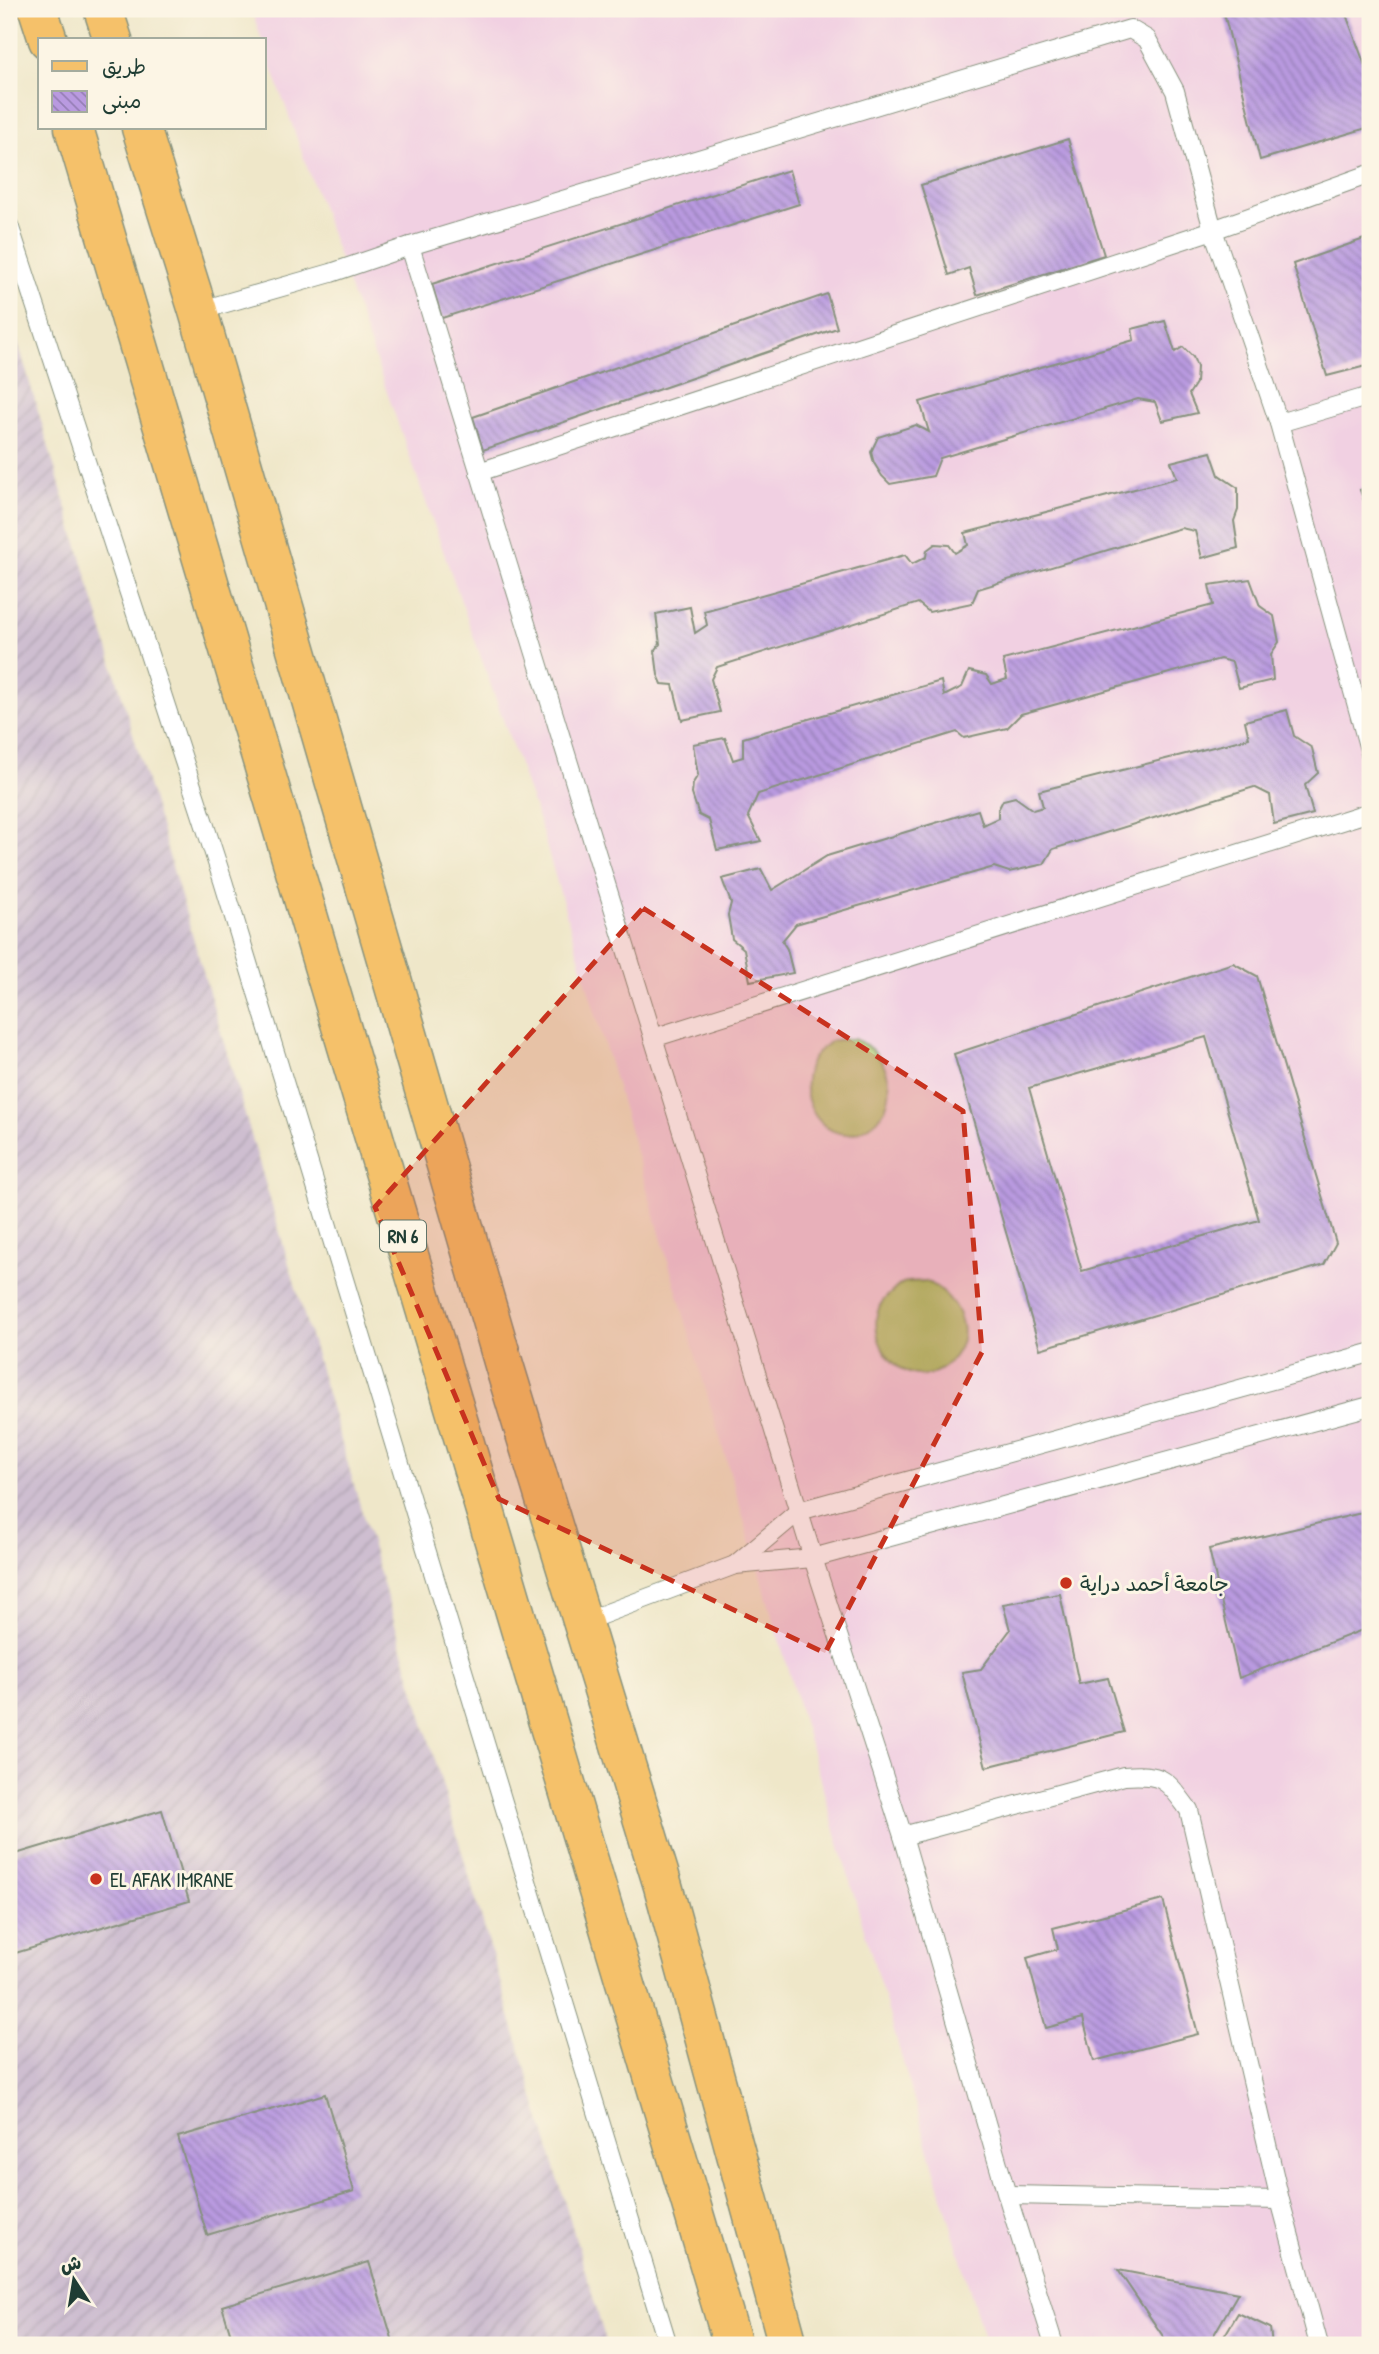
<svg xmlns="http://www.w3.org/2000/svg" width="1379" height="2354" viewBox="0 0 1379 2354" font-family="'Patrick Hand','Playpen Sans Arabic',sans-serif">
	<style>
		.built { fill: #f1d0e2 }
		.industrial { fill: url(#industrial-furrows) }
		.grass { fill: #acc76e; stroke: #668251; stroke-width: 2 }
		.building { fill: url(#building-back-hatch); fill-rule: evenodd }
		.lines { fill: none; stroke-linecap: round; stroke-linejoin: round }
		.service-casing { stroke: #87927e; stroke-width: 20 }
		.primary-casing { stroke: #87927e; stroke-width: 41 }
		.service { stroke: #fff; stroke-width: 18 }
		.primary { stroke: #f5c16b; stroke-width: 38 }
		.marked { fill: #c8321e; fill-opacity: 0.2; stroke: #c8321e; stroke-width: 5; stroke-dasharray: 14 9; stroke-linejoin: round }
		.poi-dot { fill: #c8321e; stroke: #fcf5e5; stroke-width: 2.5 }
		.labels { text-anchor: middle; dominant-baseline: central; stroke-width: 6; stroke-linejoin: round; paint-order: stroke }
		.shield { fill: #fcf5e5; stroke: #617469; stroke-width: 2 }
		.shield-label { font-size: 19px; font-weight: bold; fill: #1f3d34 }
		.poi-label { font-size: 21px; fill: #1f3d34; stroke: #fcf5e5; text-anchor: start }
	</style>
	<defs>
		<pattern id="industrial-furrows" width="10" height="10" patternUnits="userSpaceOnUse" patternTransform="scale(1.75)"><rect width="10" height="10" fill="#cebed0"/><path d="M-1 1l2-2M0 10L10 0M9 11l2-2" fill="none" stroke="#b0a4b3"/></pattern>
		<pattern id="building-back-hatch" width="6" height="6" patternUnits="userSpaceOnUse" patternTransform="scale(1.75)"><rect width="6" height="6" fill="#b99ae0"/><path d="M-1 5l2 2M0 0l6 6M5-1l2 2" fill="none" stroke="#967fb6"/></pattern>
	</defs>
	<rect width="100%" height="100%" fill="#fcf5e5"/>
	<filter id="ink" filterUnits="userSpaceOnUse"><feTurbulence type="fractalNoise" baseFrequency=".0143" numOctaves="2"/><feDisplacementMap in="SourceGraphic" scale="14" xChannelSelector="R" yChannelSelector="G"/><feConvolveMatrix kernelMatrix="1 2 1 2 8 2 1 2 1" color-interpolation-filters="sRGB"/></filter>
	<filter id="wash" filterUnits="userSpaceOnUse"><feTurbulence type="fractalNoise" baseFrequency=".00686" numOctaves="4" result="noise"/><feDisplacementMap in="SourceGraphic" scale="28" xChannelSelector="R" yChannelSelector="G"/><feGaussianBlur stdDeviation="1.57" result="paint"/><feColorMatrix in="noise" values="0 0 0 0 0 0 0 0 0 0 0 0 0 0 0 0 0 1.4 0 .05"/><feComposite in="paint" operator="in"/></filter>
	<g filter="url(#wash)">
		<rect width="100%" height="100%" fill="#efe7c9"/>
		<polygon class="built" points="251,9 1370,9 1370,2345 986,2345 539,821"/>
		<polygon class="industrial" points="9,312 607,2345 9,2345"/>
		<g class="grass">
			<path d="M853 1039C881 1049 898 1080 885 1109 881 1118 872 1126 862 1130 819 1151 783 1080 823 1047 824 1047 830 1041 831 1041 837 1039 847 1040 853 1039Z"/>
			<path d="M925 1281C952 1292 975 1327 955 1355 911 1415 847 1326 891 1293 894 1290 899 1285 903 1283 909 1281 919 1282 925 1281Z"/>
		</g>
		<g id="blocks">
			<g class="building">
				<polygon points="1223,9 1344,9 1370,79 1370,127 1260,160"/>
				<polygon points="1068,139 1104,255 977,295 969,268 949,275 921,185"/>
				<polygon points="789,170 799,204 442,318 432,284"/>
				<polygon points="1370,237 1370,365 1327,376 1293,264"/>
				<polygon points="827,294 837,328 483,450 473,417"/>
				<polygon points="1165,321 1175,352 1183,347 1193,357 1197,367 1196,383 1189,394 1197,413 1162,421 1155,402 1138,399 940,458 933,476 890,484 882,476 874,463 871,452 878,437 916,425 929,432 920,402 1134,340 1132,329"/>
				<polygon points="1211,452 1219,475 1238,488 1238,510 1234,521 1238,548 1202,558 1195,531 1181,528 978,589 972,603 929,612 918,603 717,667 711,679 720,712 682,720 673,685 662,684 658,675 655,651 660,644 656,614 690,607 695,633 707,625 704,611 905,555 912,564 926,557 927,550 935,544 949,545 955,553 968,545 965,533 1177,478 1171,462"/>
				<polygon points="1370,487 1370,518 1360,490"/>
				<polygon points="1250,579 1260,606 1274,616 1279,642 1271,654 1273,680 1239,688 1232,662 1220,659 1021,714 1007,728 964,738 957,732 758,794 748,816 761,841 717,850 709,820 699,815 692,794 693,783 698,775 693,744 725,738 733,760 743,757 743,738 941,681 944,696 962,687 969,671 986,675 992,684 1007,679 1003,660 1213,605 1209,585"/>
				<polygon points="1287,710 1294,736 1312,748 1318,773 1305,785 1313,814 1274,824 1270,795 1254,787 1053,849 1044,864 1009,872 994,867 796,924 782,941 787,949 793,973 750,981 744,949 732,939 728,915 731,903 722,879 761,869 772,890 827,856 978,810 983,825 998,818 998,810 1003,800 1015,797 1033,810 1043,807 1039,791 1249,738 1245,721"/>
				<path d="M1233 963 1257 976 1336 1243 1324 1265 1040 1349 954 1054ZM1206 1037 1259 1220 1082 1271 1029 1088Z"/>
				<polygon points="1370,1511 1370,1627 1239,1678 1209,1549"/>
				<polygon points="1060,1594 1079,1684 1108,1678 1124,1732 986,1767 962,1672 981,1669 1010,1630 1003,1604"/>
				<polygon points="162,1810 189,1901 9,1955 9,1856"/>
				<polygon points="1163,1900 1198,2034 1094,2061 1083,2018 1046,2028 1027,1958 1058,1949 1053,1928"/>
				<polygon points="325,2094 354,2191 207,2235 178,2137"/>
				<polygon points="369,2262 394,2345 234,2345 222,2306"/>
				<polygon points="1118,2270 1238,2293 1208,2345 1169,2345"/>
				<polygon points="1238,2313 1270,2328 1272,2345 1219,2345"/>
			</g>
		</g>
	</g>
	<g filter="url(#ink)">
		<use href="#blocks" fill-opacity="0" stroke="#87927e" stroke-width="2"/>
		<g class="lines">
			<g class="service-casing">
				<g id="service">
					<polyline points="9,225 223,881 668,2345"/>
					<polyline points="410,246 813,1558 903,1836 1007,2195 1054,2345"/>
					<polyline points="198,311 331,273 410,246 1130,29 1147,39 1175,91 1213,230 1279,423 1370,753"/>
					<polyline points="1279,423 1370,396"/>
					<polyline points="479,472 1213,230 1370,174"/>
					<polyline points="653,1038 1370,812"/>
					<polyline points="1370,1353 799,1511 735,1565 813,1558 1370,1406"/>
					<polyline points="583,1622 735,1565"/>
					<path d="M903 1836 1124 1776C1163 1773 1166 1779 1189 1810L1280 2200 1319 2345"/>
					<polyline points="1007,2195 1280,2200"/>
				</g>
			</g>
			<g class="primary-casing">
				<g id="primary">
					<polyline points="38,9 48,40"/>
					<polyline points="103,9 113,40"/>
					<polyline points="74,128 733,2345"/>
					<polyline points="141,128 198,311 504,1365 663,1886 788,2345"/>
				</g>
			</g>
			<use href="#service" class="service"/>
			<use href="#primary" class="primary"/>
		</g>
	</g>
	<path class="marked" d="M643 908 963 1111 982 1352 825 1653 499 1499 375 1207Z"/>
	<g class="poi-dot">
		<circle cx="1066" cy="1583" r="7"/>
		<circle cx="96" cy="1879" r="7"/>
	</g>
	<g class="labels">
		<rect class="shield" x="380" y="1220.5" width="46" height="31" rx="5"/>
		<g class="shield-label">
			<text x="403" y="1236">RN 6</text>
		</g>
		<g class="poi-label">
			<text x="1080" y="1583">جامعة أحمد دراية</text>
			<text x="110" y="1879">EL AFAK IMRANE</text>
		</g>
	</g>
	<rect width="1379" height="2354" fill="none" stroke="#fcf5e5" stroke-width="35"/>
	<rect x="38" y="38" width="228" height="91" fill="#fcf5e5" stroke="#a4ab9e" stroke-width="2"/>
	<rect x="52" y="61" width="35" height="10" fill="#f5c16b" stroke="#a4ab9e" stroke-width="2"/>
	<text x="102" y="74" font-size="21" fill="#1f3d34">طريق</text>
	<rect x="52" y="91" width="35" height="21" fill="url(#building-back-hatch)" stroke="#a4ab9e" stroke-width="2"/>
	<text x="102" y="108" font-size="21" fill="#1f3d34">مبنى</text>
	<g transform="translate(74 2280) rotate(348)" stroke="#fcf5e5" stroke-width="5" paint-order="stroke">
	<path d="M0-5L12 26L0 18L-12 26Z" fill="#1f3d34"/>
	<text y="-10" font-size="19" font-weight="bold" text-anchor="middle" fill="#1f3d34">ش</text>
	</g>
</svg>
